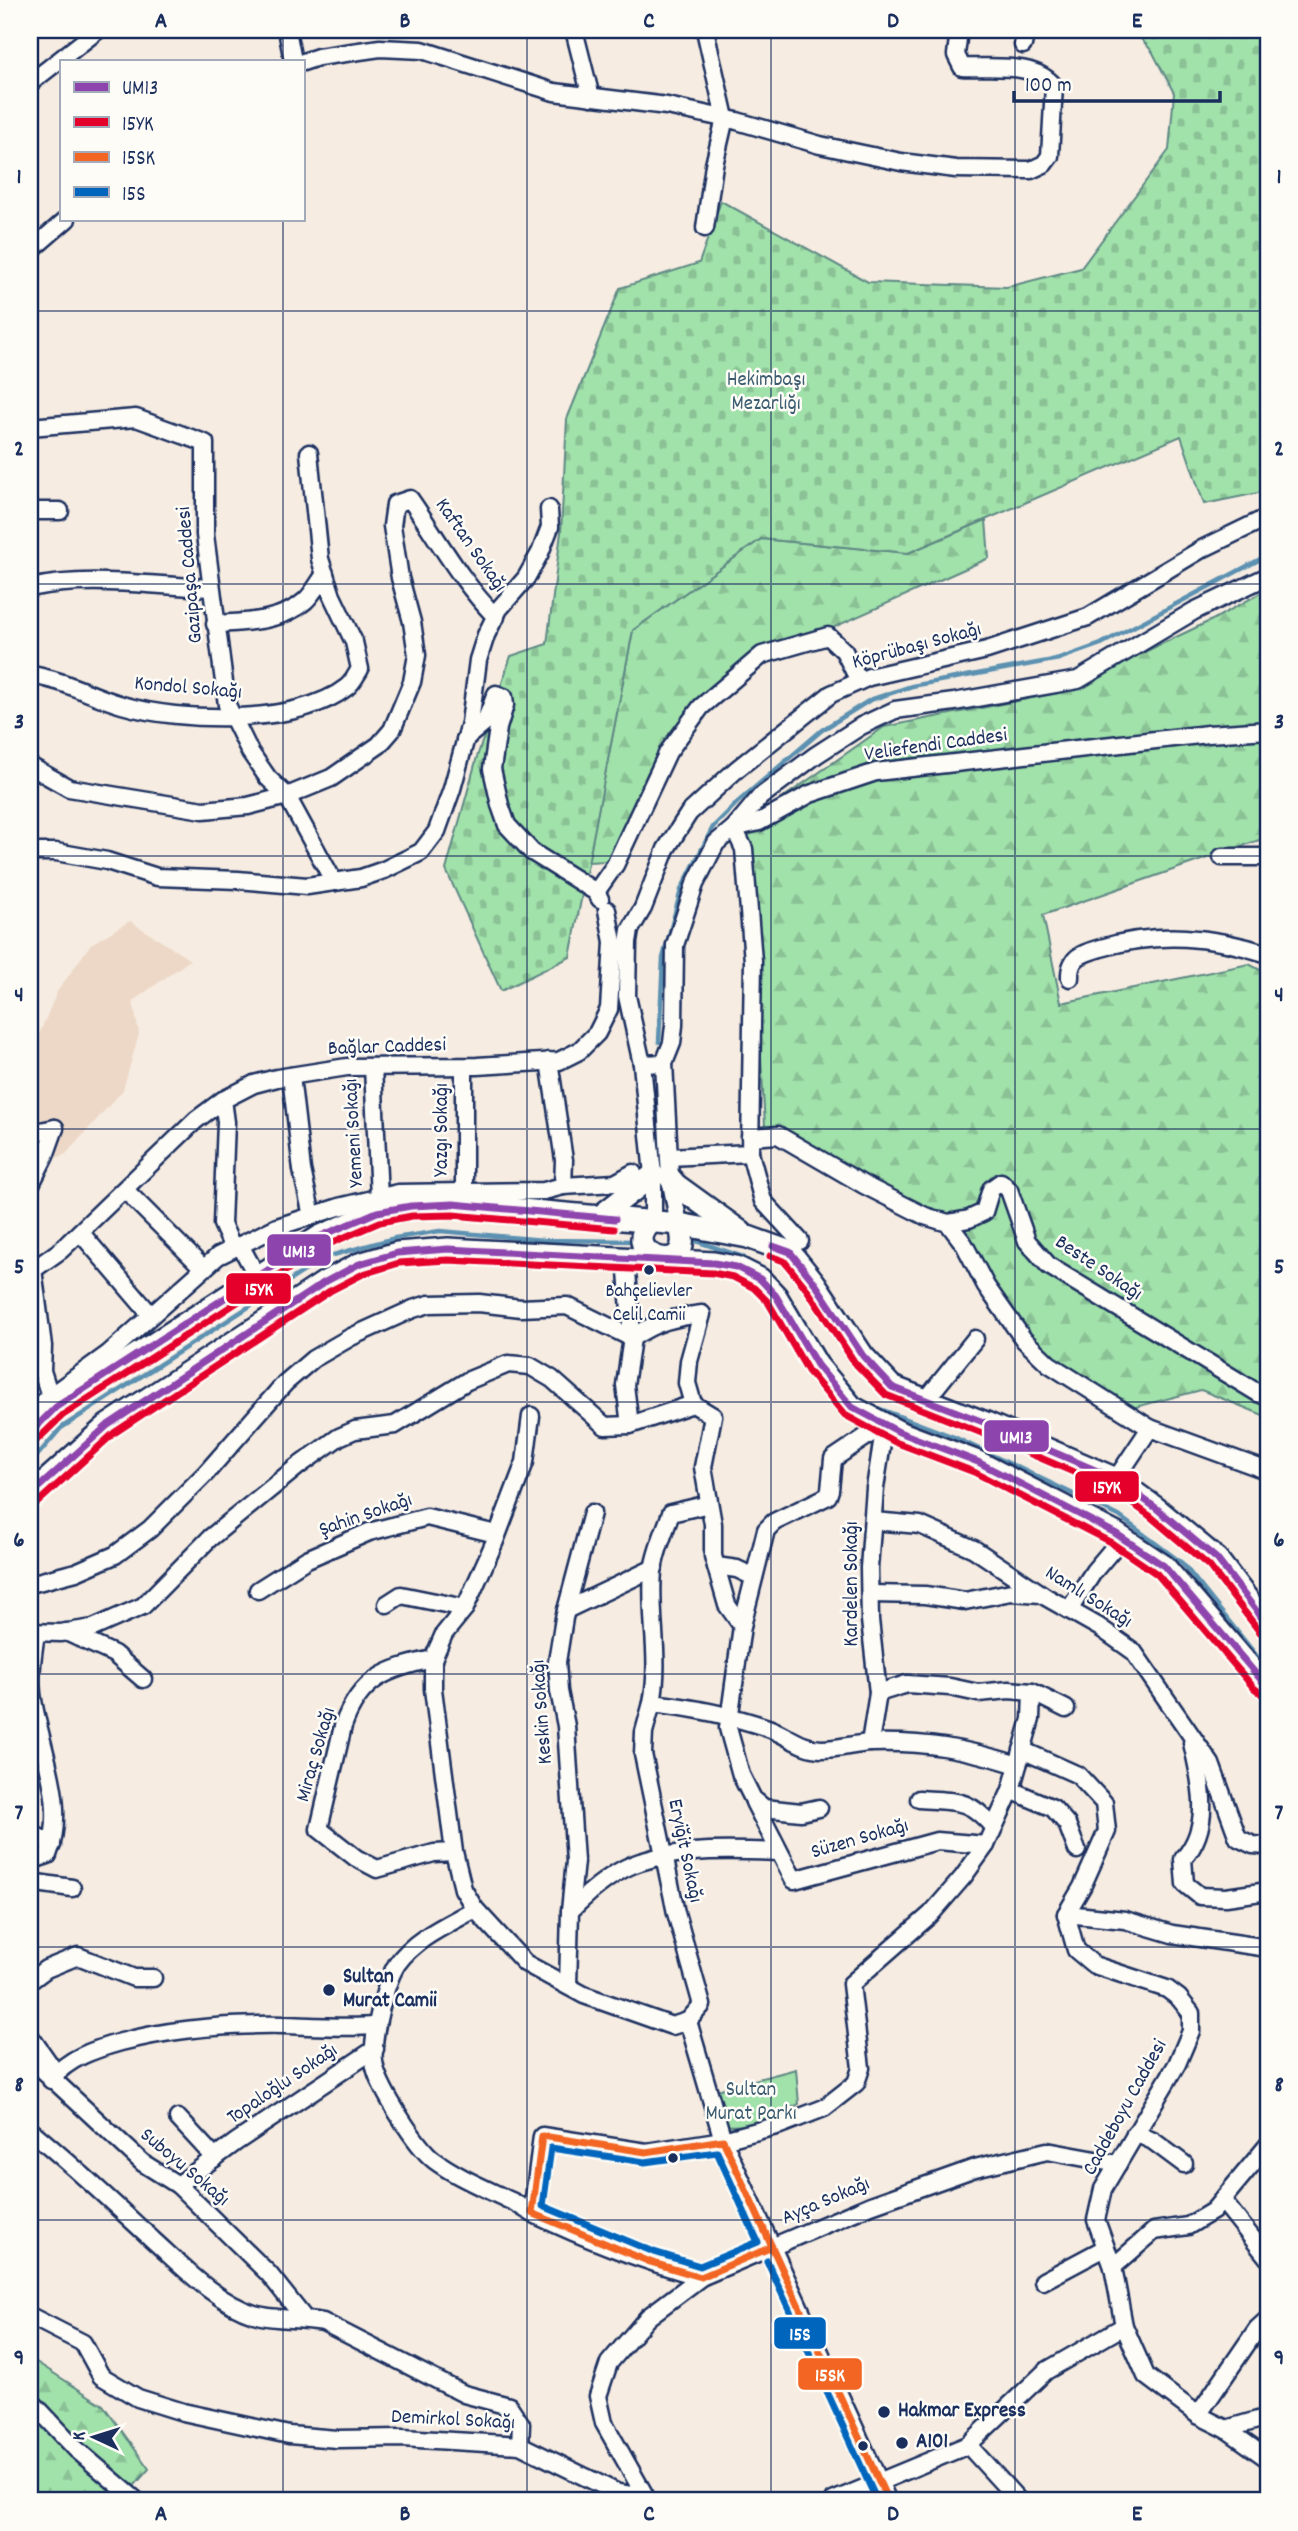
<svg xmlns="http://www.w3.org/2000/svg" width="1298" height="2531" viewBox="0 0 1298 2531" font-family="Dekko,sans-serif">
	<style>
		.built { fill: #edd8c7 }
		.green { fill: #a1e1aa; stroke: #5e8884; stroke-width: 2 }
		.forest { fill: url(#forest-firs); stroke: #5e8884; stroke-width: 2 }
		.cemetery { fill: url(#cemetery-stones); stroke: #5e8884; stroke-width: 2 }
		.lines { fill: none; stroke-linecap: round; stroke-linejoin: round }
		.stream { stroke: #5c91b1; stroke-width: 4.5 }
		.minor-casing { stroke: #1b2f5e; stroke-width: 21 }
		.major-casing { stroke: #1b2f5e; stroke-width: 26 }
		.minor { stroke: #fdfcf7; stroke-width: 16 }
		.major { stroke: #fdfcf7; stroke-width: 21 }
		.bus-1-casing { stroke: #fdfcf7; stroke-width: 12 }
		.bus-2-casing { stroke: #fdfcf7; stroke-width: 12 }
		.bus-3-casing { stroke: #fdfcf7; stroke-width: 12 }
		.bus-4-casing { stroke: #fdfcf7; stroke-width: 12 }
		.bus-1 { stroke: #8e44ad; stroke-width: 7 }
		.bus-2 { stroke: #e4002b; stroke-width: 7 }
		.bus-3 { stroke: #f26522; stroke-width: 7 }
		.bus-4 { stroke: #0065bd; stroke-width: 7 }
		.grid { fill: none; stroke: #1b2f5e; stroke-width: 2; stroke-opacity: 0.55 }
		.bus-dot { fill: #1b2f5e; stroke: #fdfcf7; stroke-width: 2.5 }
		.labels { text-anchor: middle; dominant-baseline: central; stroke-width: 5; stroke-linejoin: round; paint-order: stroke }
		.bus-label { font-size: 19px; fill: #1b2f5e; stroke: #fdfcf7 }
		.park-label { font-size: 21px; fill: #3c5c71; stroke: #fdfcf7 }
		.street-label { font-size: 21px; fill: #1b2f5e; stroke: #fdfcf7 }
		.poi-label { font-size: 21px; font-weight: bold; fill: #1b2f5e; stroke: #fdfcf7; text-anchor: start }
		.line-badge { stroke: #fdfcf7; stroke-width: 2.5 }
		.badge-label { font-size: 19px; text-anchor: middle; font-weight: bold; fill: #fff }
		.neatline { fill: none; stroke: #1b2f5e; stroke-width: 2.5 }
		.grid-label { font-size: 23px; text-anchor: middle; font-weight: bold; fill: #1b2f5e }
	</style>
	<defs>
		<pattern id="forest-firs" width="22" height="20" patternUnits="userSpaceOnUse" patternTransform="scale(1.75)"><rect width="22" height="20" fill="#a1e1aa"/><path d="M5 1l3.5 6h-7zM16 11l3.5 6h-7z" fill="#8ac195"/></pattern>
		<pattern id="cemetery-stones" width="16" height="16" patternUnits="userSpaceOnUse" patternTransform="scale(1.75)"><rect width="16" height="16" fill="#a1e1aa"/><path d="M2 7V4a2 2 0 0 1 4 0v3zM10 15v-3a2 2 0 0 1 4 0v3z" fill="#8ac195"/></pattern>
	</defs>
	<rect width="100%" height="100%" fill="#f6ece1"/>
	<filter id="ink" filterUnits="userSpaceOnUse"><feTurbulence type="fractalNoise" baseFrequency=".0143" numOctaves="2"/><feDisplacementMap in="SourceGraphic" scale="14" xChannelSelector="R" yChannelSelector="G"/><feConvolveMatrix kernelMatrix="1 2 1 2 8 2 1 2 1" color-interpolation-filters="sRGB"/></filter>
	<g filter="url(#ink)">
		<polygon class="built" points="130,921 190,960 133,1001 139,1034 123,1090 66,1154 30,1169 30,1056 57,992 91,944"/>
		<polygon class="green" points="796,2069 799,2104 757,2125 723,2126 713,2091"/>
		<g class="forest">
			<polygon points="986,520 989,558 722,677 648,772 609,861 588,862 633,630 761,539 908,553"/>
			<polygon points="1268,589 1268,837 1043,915 1061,1003 1249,964 1268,974 1268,1417 1201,1390 1128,1409 1020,1341 967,1235 765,1126 748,837 764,811 884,727 1058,693 1212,620"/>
			<polygon points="30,2358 103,2405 149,2469 121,2501 47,2501 30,2499"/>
		</g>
		<polygon class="cemetery" points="1133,30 1268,30 1268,491 1204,504 1181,436 908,553 761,539 633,630 570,957 501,991 446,870 477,757 511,656 547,644 561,532 567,419 620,288 699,263 721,201 868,282 1007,287 1081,268 1169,150 1174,93 1152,51"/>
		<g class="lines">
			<g class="stream">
				<polyline points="659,1042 663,958 681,890 713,827 739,801 822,730 870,700 912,686 1059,659 1101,644 1268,555"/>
				<polyline points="696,1241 743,1257 754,1266"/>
				<polyline points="819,1348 829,1365"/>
				<polyline points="847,1384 862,1402 954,1437 1119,1516 1182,1563 1268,1670"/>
				<polyline points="30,1464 61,1428 326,1257 395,1238 440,1231 544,1240 636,1241"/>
			</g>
			<g class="minor-casing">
				<g id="minor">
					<polyline points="287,30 293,61"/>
					<polyline points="574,30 591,97"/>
					<polyline points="705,30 725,118 714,165 705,228"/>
					<polyline points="1023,45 1026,30"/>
					<path d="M303 62 318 57 380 48 422 50 554 92 667 106 737 121 820 145 901 162 956 169 1031 170 1044 164 1050 156 1054 86C1034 61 991 69 962 67L956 55 959 30"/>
					<polyline points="30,83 98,30"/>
					<polyline points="30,251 67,219"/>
					<polyline points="30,427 136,418 205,443 205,535 227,705 250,752 268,778 287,796 334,882"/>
					<polyline points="30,511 60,511"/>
					<path d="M30 588C88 575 151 586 211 588"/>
					<path d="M215 624C246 622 281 622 305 601 313 594 319 582 325 574"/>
					<path d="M30 675C62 679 91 696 122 705 180 722 298 726 347 687 353 682 356 675 360 669L354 642 332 596 320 559 309 453"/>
					<polyline points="465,739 485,722 496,694 504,697 505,705 498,728 492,769 500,805 507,825 532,852 596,892 600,899"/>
					<path d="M30 766 69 788 203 810 248 806 287 796 331 778 379 745 392 730 412 682 417 655 412 622 400 578 392 526 395 504 410 499C438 539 461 582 496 617"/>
					<polyline points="30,852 56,852 107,861 157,877 238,880 307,886 361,878 384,870 421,852 437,831 452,789 470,723 478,660 486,635 499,609 526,578 540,553 550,527 549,509"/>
					<polyline points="1222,857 1268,857"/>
					<polyline points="596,892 615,865 668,752 701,707 762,655 828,636 844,651 859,681"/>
					<path d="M1070 978C1069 956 1084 953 1101 948 1159 931 1212 936 1268 954"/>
					<polyline points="664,1063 670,1178 679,1224"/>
					<polyline points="642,1064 664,1063 672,1043 674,1025 675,945 695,884 716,843 734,828 760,797 816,755 861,726 895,710 954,702 1078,680 1194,611 1268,576"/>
					<polyline points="373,1067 379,1198"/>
					<polyline points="291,1076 302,1170 312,1216"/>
					<polyline points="223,1100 226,1122 222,1224 233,1248"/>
					<polyline points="30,1133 55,1128"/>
					<polyline points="750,1137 778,1135 864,1185 925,1216 948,1223 964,1244 986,1286 1024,1340 1049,1364 1150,1428 1268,1471"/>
					<polyline points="750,1153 763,1201 800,1241"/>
					<polyline points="669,1157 750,1153 753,961 744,849 734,828 759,822 810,794 876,772 1208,734 1268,730"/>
					<polyline points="30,1186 45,1156 55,1128"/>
					<polyline points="563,1186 615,1183 633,1173"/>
					<polyline points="125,1190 203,1268"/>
					<polyline points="464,1192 464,1067"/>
					<polyline points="653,1221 653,1175 642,1064 627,996 628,942 630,930 643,908 666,849 689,813 737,769 831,694 869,677 987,650 1088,617 1202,549 1268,517"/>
					<polyline points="948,1223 969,1219 984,1212 991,1189 1001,1182 1009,1190 1027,1241 1049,1266 1258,1393 1268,1397"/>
					<polyline points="80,1232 150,1314"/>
					<polyline points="240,1245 258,1278"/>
					<polyline points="626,1257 632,1338 625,1385 630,1425"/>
					<polyline points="33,1269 43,1346 42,1371 50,1396"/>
					<polyline points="30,1272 61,1250 196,1120 223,1100 254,1084 277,1078 347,1067 477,1066 559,1061 579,1051 597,1033 609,1009 613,942 607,910"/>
					<path d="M632 1338C655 1322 675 1317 702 1314L689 1361 687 1383 693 1404"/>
					<polyline points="925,1401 975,1339"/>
					<polyline points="30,1414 50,1396 108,1354 218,1256 277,1227 339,1207 398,1193 544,1191 563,1186 564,1160 549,1061"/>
					<polyline points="531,1416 525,1462 495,1541 465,1608 444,1634 433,1659 433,1689 454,1852 463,1889 475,1909 525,1963 584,1995 672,2026 688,2021 702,2005 676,1913 643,1754 644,1732 652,1703"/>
					<polyline points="1116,1479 1150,1428"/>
					<path d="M709 1504 671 1513C665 1531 655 1552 653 1571 649 1617 661 1657 652 1703 688 1707 733 1716 768 1728 786 1734 801 1749 822 1749 838 1749 854 1744 870 1743 926 1741 966 1749 1018 1765"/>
					<polyline points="873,1521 920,1525 974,1549 1046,1597 1099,1627 1133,1651 1211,1764 1238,1838 1253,1845 1268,1846"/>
					<polyline points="716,1566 737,1569 754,1577"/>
					<polyline points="30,1584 76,1572 115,1555 150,1529 206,1473 285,1383 313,1359 351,1337 413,1309 429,1304 479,1303 521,1308 567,1306 632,1338"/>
					<polyline points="258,1590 307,1559 369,1532 427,1517 496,1534"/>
					<polyline points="870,1594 925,1595 965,1601 1011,1592 1041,1594"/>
					<polyline points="387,1604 401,1595 465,1608"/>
					<polyline points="566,1610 654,1568"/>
					<polyline points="1069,1610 1094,1571 1122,1538"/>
					<polyline points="742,1626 766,1530 774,1522 828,1496 830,1490 833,1459 885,1424"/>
					<polyline points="30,1632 61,1633 93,1628 143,1606 210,1538 297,1467 339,1437 355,1430 395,1425 467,1381 508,1364 530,1366 552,1379 605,1426 630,1425 693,1404 713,1416 703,1467 713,1524 713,1556 727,1605 742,1626 728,1728 741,1775 753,1799 764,1808 801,1812 819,1808"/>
					<polyline points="66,1632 114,1654 143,1679"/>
					<path d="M433 1659C387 1669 360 1678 343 1726L319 1829 356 1858 377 1869 434 1853 454 1852"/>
					<polyline points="878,1693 907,1684 950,1687 978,1693 1009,1690 1032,1692 1066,1709"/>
					<polyline points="870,1743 878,1693 870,1620 869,1568 875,1488 885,1424"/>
					<path d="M1192 1743C1201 1782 1213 1826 1183 1859L1185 1884 1200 1896 1226 1897 1268 1891"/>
					<polyline points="1022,1750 1078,1775 1104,1803 1107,1831 1082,1887 1066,1914 1076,1950 1094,1965 1167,1989 1179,1998 1191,2013 1191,2031 1177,2064 1103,2189 1096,2220 1113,2267 1124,2326 1146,2376 1198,2415 1226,2429 1268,2459"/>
					<polyline points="1011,1790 1053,1808 1067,1824 1077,1850"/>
					<path d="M919 1799C955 1802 968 1797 993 1827"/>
					<polyline points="754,1802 794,1880 937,1841 986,1845"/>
					<polyline points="30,1832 52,1845"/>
					<path d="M30 1861 48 1855C69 1803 38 1745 32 1693 30 1673 33 1653 36 1633"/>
					<polyline points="30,1882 72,1888"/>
					<path d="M475 1909C449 1924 415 1938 397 1964 385 1983 369 2044 375 2067 380 2089 416 2146 434 2160 457 2177 484 2188 509 2200 517 2203 524 2209 532 2213 585 2239 645 2261 701 2277"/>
					<polyline points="570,1911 575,1861 566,1726 559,1691 557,1662 564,1618 592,1513"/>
					<polyline points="1066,1914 1125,1920 1172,1934 1268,1948"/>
					<polyline points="30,1981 46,1969 78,1956 134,1978 153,1978"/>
					<path d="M568 1986 570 1911C588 1893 614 1870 640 1862 684 1848 734 1850 779 1852"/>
					<polyline points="688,2021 723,2140 888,2501"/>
					<polyline points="30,2036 56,2073"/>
					<polyline points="30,2058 143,2163 178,2185 269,2274 304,2318"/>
					<path d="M51 2080C67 2058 96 2049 121 2042 174 2028 230 2024 285 2025 315 2026 345 2028 376 2026"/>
					<polyline points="178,2118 215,2158"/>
					<path d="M30 2130C73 2165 113 2203 154 2241 183 2267 216 2302 254 2314 276 2321 300 2317 323 2322L464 2394 509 2406 521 2424 520 2445"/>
					<polyline points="1135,2133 1153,2141 1184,2164"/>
					<polyline points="178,2185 236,2142 375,2049"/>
					<polyline points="1222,2200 1268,2258"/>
					<polyline points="532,2213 542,2136 646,2152 723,2140 780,2125 824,2108 856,2083 861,2068 851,1984 931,1914 963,1877 986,1845 1011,1790 1031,1719 1032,1692"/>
					<polyline points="1113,2267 1154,2231 1188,2226 1213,2211 1268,2145"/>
					<polyline points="1043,2281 1105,2248"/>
					<polyline points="30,2316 83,2343 101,2376 138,2398 183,2412 289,2435 337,2439 402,2438 520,2445 618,2493 645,2497"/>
					<polyline points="30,2400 77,2450 137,2501"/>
					<polyline points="1198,2415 1257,2329 1268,2319"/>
					<polyline points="1226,2429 1268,2417"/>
					<polyline points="968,2445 1019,2501"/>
					<polyline points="648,2501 604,2423 598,2396 609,2363 648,2317 701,2277 871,2205 975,2168 1047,2151 1118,2164"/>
					<polyline points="833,2501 968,2445 1046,2371 1124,2326"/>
				</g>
			</g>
			<g class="major-casing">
				<g id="major">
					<polyline points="670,1178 676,1185 741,1232"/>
					<polyline points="598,1218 653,1175"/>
					<path d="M653 1221C612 1254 700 1284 679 1224"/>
					<polyline points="30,1433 56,1407 319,1237 377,1212 411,1206 453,1204 679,1224 748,1237 790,1252 814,1282 863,1356 892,1387 986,1423 1116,1479 1156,1508 1217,1559 1268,1626"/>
					<polyline points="30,1495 108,1425 325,1282 359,1264 397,1253 448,1249 714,1263 736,1267 760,1279 776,1296 817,1365 852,1407 899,1432 978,1462 1115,1533 1164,1566 1262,1681 1268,1685"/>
				</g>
			</g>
			<use href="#minor" class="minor"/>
			<use href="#major" class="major"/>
			<g class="bus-1-casing">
				<g id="bus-1">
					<polyline points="773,1246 790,1252 814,1282 863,1356 892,1387 986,1423 1116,1479 1156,1508 1217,1559 1268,1626"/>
					<polyline points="30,1433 56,1407 319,1237 377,1212 411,1206 453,1204 615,1219"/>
					<polyline points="30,1495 108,1425 325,1282 359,1264 397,1253 448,1249 714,1263 736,1267 760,1279 776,1296 817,1365 852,1407 899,1432 978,1462 1115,1533 1164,1566 1262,1681 1268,1685"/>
				</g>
			</g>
			<g class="bus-2-casing">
				<g id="bus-2">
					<polyline points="770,1256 784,1261 806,1288 855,1363 886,1395 982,1433 1111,1488 1150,1516 1209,1566 1260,1632"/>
					<polyline points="37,1440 63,1415 324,1246 380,1222 412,1216 453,1215 614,1229"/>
					<polyline points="37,1503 114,1433 330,1291 363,1274 399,1263 448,1260 713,1273 733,1277 754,1288 768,1302 808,1371 845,1415 895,1442 974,1472 1110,1542 1157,1574 1254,1688 1262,1694"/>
				</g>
			</g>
			<g class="bus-3-casing">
				<g id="bus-3">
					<polygon points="542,2136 646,2152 723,2140 772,2247 701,2277 650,2262 532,2213"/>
					<polyline points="772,2247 888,2501"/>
				</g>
			</g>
			<g class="bus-4-casing">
				<g id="bus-4">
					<polygon points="551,2148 645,2162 717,2152 758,2242 700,2266 654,2252 543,2206"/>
					<polyline points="767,2261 877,2501"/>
				</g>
			</g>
			<use href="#bus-1" class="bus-1"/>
			<use href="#bus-2" class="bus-2"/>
			<use href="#bus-3" class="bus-3"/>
			<use href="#bus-4" class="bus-4"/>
		</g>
	</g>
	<path class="grid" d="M283 30V61M527 30V2501M771 30V2501M1015 30V2501M283 219V2501M30 311H1268M30 584H1268M30 856H1268M30 1129H1268M30 1402H1268M30 1674H1268M30 1947H1268M30 2220H1268"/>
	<g class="bus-dot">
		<circle cx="649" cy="1270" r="6"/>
		<circle cx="329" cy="1990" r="7"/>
		<circle cx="673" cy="2158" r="6"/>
		<circle cx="884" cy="2412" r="7"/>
		<circle cx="902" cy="2443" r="7"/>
		<circle cx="863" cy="2446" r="6"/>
	</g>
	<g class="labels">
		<g class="bus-label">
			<text x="649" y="1292">Bahçelievler<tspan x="649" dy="24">Celil Camii</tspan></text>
		</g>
		<g class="park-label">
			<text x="766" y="381">Hekimbaşı<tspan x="766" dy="24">Mezarlığı</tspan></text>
			<text x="751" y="2091">Sultan<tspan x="751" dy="24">Murat Parkı</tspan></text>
		</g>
		<g class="street-label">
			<text transform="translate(470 546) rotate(55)">Kaftan Sokağı</text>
			<text transform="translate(191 575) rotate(-95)">Gazipaşa Caddesi</text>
			<text transform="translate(917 647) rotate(-15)">Köprübaşı Sokağı</text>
			<text transform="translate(188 689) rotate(5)">Kondol Sokağı</text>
			<text transform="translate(936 746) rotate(-8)">Veliefendi Caddesi</text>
			<text transform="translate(387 1048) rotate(-2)">Bağlar Caddesi</text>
			<text transform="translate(443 1130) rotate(-90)">Yazgı Sokağı</text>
			<text transform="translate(355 1133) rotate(-93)">Yemeni Sokağı</text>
			<text transform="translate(1098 1269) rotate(34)">Beste Sokağı</text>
			<text transform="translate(366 1516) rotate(-19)">Şahin Sokağı</text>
			<text transform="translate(853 1584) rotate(-90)">Kardelen Sokağı</text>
			<text transform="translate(1088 1598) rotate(32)">Namlı Sokağı</text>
			<text transform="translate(543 1712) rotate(-94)">Keskin Sokağı</text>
			<text transform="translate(317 1755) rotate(-74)">Miraç Sokağı</text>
			<text transform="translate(860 1840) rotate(-16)">Süzen Sokağı</text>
			<text transform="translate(684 1851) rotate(78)">Eryiğit Sokağı</text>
			<text transform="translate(283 2085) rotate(-34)">Topaloğlu Sokağı</text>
			<text transform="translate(1126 2108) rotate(-61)">Caddeboyu Caddesi</text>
			<text transform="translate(184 2168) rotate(40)">Suboyu Sokağı</text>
			<text transform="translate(826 2202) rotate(-23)">Ayça Sokağı</text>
			<text transform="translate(453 2421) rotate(3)">Demirkol Sokağı</text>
		</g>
		<g class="poi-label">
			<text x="343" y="1978">Sultan<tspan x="343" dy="24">Murat Camii</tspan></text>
			<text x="898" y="2412">Hakmar Express</text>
			<text x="916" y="2443">A101</text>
		</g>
	</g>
	<g class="line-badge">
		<rect x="266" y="1233" width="66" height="34" rx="7" fill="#8e44ad"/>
		<rect x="225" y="1272" width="67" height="33" rx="7" fill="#e4002b"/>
		<rect x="983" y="1419" width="67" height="34" rx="7" fill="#8e44ad"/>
		<rect x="1074" y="1470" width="66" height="33" rx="7" fill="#e4002b"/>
		<rect x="773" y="2316" width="54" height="34" rx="7" fill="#0065bd"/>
		<rect x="797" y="2357" width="66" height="34" rx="7" fill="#f26522"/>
	</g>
	<g class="badge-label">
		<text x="299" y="1257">UM13</text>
		<text x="259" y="1295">15YK</text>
		<text x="1016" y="1443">UM13</text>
		<text x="1107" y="1493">15YK</text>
		<text x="800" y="2340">15S</text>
		<text x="830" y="2381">15SK</text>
	</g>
	<rect width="1298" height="2531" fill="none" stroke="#fdfcf7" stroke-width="77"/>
	<rect x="60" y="60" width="245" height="161" fill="#fdfcf7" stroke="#a3aaba" stroke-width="2"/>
	<rect x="74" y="82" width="35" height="10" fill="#8e44ad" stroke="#a3aaba" stroke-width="2"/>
	<text x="122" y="94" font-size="21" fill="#1b2f5e">UM13</text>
	<rect x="74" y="117" width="35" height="10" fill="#e4002b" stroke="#a3aaba" stroke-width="2"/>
	<text x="122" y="130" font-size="21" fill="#1b2f5e">15YK</text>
	<rect x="74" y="152" width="35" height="10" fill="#f26522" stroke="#a3aaba" stroke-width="2"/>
	<text x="122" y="164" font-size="21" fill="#1b2f5e">15SK</text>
	<rect x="74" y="187" width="35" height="10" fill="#0065bd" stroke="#a3aaba" stroke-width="2"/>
	<text x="122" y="200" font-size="21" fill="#1b2f5e">15S</text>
	<g transform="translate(94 2437) rotate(274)" stroke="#fdfcf7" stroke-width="5" paint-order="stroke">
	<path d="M0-5L12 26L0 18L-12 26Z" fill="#1b2f5e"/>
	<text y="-10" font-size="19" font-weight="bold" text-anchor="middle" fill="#1b2f5e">K</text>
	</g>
	<path d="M1014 91v10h206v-10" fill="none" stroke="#1b2f5e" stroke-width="3.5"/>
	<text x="1025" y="91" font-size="21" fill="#1b2f5e" stroke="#fdfcf7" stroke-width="5" paint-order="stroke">100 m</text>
	<rect x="38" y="38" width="1222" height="2454" class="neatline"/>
	<g class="grid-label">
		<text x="161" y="27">A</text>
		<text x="405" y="27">B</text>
		<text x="649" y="27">C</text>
		<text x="893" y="27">D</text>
		<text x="1137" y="27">E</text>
		<text x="19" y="183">1</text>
		<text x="1279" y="183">1</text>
		<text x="19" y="455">2</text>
		<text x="1279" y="455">2</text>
		<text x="19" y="728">3</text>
		<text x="1279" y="728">3</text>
		<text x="19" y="1001">4</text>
		<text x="1279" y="1001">4</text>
		<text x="19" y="1273">5</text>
		<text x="1279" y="1273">5</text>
		<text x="19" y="1546">6</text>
		<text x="1279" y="1546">6</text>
		<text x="19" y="1819">7</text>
		<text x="1279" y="1819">7</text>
		<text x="19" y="2091">8</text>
		<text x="1279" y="2091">8</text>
		<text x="19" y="2364">9</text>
		<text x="1279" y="2364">9</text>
		<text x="161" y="2520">A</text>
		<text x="405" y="2520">B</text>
		<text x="649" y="2520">C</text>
		<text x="893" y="2520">D</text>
		<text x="1137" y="2520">E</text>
	</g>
</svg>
